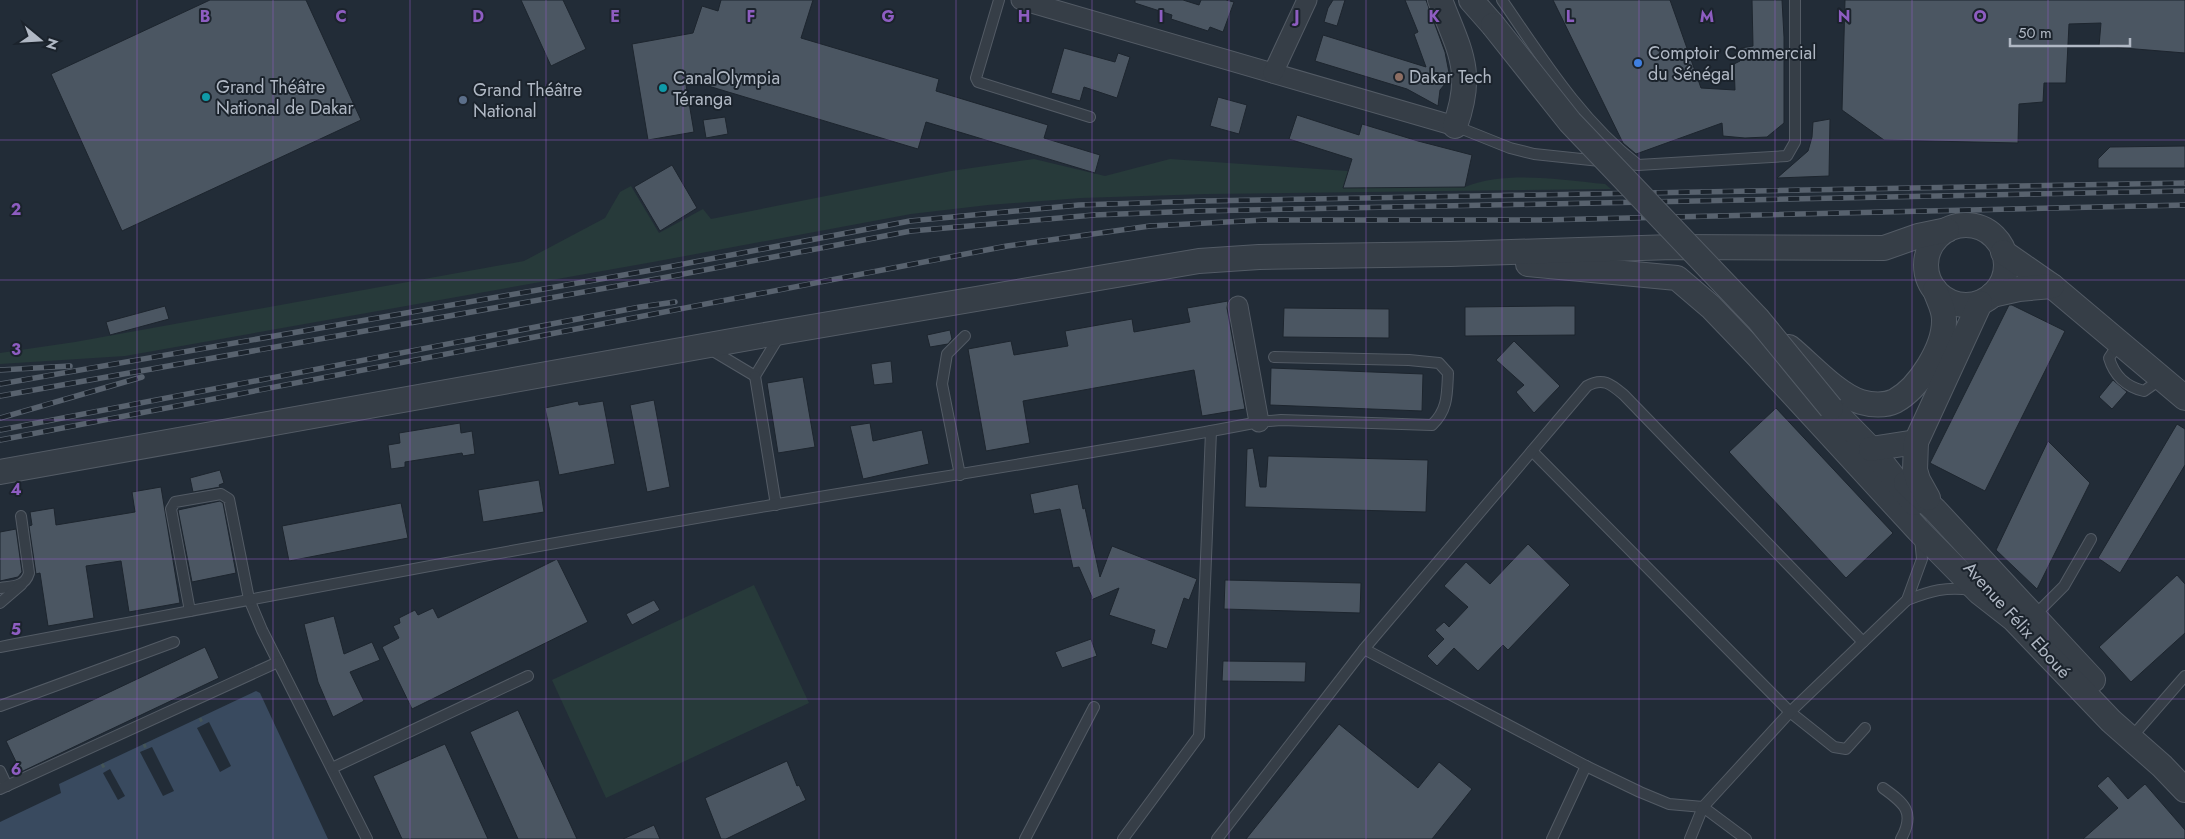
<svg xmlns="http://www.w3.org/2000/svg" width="2185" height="839" viewBox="0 0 2185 839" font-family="Jost,sans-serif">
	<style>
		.green { fill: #273a3a }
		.water { fill: #394a5f }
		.pier { fill: #222c37 }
		.building { fill: #4b5662; stroke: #1d252e }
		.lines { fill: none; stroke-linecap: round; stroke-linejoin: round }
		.service-casing { stroke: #535b65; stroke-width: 12 }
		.minor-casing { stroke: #535b65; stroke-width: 21 }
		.tertiary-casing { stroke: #535b65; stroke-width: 26 }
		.path { stroke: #445557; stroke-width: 3; stroke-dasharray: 4 4; stroke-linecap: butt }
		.service { stroke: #363e47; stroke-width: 10 }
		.minor { stroke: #363e47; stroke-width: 19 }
		.tertiary { stroke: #363e47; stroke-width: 24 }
		.rail-casing { stroke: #58626e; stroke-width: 5.5 }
		.rail { stroke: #1b232c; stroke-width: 4; stroke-dasharray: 11; stroke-linecap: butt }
		.tertiary-bridge-casing { stroke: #535b65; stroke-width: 26; stroke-linecap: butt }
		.tertiary-bridge { stroke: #363e47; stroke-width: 24 }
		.grid { fill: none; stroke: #8e5dc1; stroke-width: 1; stroke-opacity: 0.55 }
		.shop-dot { fill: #3f7fe0; stroke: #1b232c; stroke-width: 2 }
		.education-dot { fill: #8d6e63; stroke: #1b232c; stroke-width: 2 }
		.culture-dot { fill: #0f9aa8; stroke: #1b232c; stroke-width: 2 }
		.service-dot { fill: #5c6f8a; stroke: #1b232c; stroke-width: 2 }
		.labels { text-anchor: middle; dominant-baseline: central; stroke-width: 4; stroke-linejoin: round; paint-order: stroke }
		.poi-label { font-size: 18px; fill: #b0b8c4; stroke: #1b232c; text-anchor: start }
		.street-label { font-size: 18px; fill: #b0b8c4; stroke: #1b232c }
		.grid-label { font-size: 16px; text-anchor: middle; font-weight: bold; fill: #8e5dc1; stroke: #1b232c; stroke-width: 4; stroke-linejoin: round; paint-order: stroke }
	</style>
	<rect width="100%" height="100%" fill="#222c37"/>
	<g class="green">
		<path d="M1034 159 1105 176 1170 159 1348 171 1343 187H1465C1506 170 1563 180 1605 184L1611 189 1206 194 1081 198 988 205 911 214 653 262 125 356 0 364V353L75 342 524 261 605 218 620 192 631 186 659 233 703 209 711 219 951 171Z"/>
		<polygon points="754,585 809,703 606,798 552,680"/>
	</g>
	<polygon class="water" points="256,691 260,693 328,839 0,839 0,822 61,793 59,784"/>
	<g class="pier">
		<polygon points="209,722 231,766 220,772 197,728"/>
		<polygon points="152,747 174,791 163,796 140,752"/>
		<polygon points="110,769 125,796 118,800 103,773"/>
	</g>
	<g class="building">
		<polygon points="210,0 306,0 361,120 122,231 51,74"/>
		<polygon points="521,0 563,0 586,49 551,66"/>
		<polygon points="721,0 813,0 801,38 939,79 936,91 1048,125 1044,138 1100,155 1095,173 926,122 918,149 685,79 694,132 648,140 632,44 693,33 702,6 718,11"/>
		<polygon points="1135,0 1183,0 1199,5 1201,0 1226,0 1234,2 1223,32 1210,27 1208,31 1171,19 1172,15 1135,3"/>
		<polygon points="1333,0 1345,0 1337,26 1324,22 1328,8"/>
		<polygon points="1405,0 1426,0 1445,52 1450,78 1440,90 1438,106 1407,89 1315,61 1323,35 1426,67 1414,34 1418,32"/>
		<polygon points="1553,0 1670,0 1701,88 1735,90 1734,64 1740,61 1741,48 1753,46 1752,0 1782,0 1784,37 1784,123 1767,137 1745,138 1723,136 1722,123 1636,154 1623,143"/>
		<polygon points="1845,0 2185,0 2185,53 2099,46 2101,23 2069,24 2066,83 2044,83 2043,102 2019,104 2018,143 1884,140 1842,110"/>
		<polygon points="1064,48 1115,62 1118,53 1130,57 1117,98 1084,87 1080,101 1051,93"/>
		<polygon points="1218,97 1247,105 1239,134 1210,126"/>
		<polygon points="1297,115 1359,135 1362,124 1418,141 1472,155 1465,187 1343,188 1352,159 1289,139"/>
		<polygon points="725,117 728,134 706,138 703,120"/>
		<polygon points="1830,119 1829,176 1777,178 1808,151 1812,137 1813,122"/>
		<polygon points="2185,146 2185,168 2098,168 2098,159 2110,147"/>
		<polygon points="672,165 697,208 660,231 634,187"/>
		<polygon points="1228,301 1227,308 1245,409 1202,416 1194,370 1023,401 1030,443 986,451 968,349 1011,341 1014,355 1068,346 1065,331 1132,319 1134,332 1190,322 1187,308"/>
		<polygon points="2009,305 2012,305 2065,331 1985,491 1930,463"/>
		<polygon points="165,306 169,319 110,335 106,322"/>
		<polygon points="1555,306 1575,306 1575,335 1465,336 1465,307"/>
		<polygon points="1284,308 1389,309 1389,338 1283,337"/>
		<polygon points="950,330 952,339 948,344 930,347 927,335"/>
		<polygon points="1514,341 1560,386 1534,413 1516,392 1524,385 1496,360"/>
		<polygon points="891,361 893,383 874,385 871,364"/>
		<polygon points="1271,368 1423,374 1422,411 1270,405"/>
		<polygon points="803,377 815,447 778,453 767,383"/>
		<polygon points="2113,380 2127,392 2112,409 2099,397"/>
		<polygon points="654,400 670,487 647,492 630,405"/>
		<polygon points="578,401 579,405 603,401 615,464 559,475 545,408"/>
		<polygon points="1776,408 1893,533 1846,578 1729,452"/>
		<polygon points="460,423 461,433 472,431 475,454 463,456 462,453 405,462 405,467 391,469 388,445 400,443 399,433"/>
		<polygon points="870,423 873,441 922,430 929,464 863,479 850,426"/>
		<polygon points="2177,424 2185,429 2185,465 2120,573 2098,558"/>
		<polygon points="2048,441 2090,483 2037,589 1996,550"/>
		<polygon points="1253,448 1260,487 1266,487 1268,456 1428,460 1426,512 1245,507 1247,449"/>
		<polygon points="220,470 224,483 219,485 220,487 193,492 190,478"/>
		<polygon points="539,480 544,512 483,522 478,490"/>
		<polygon points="1078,484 1083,509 1085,508 1100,577 1112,546 1197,579 1189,600 1184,598 1167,649 1151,644 1155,630 1109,615 1119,588 1091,600 1092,597 1079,567 1073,568 1060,509 1034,514 1030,494"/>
		<polygon points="161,487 180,603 129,612 121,561 86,566 94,618 48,626 40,573 36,574 29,526 32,525 30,512 54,508 56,525 135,512 132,492"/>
		<polygon points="220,501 223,503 236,573 192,582 178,510"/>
		<polygon points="401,503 408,538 289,561 282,526"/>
		<polygon points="16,529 22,572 18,577 0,581 0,532"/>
		<polygon points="1528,544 1570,585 1508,650 1503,645 1478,671 1454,648 1437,666 1427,656 1444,639 1435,630 1444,622 1449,627 1468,607 1444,586 1466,562 1490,584"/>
		<polygon points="557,559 588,622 412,709 382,647 399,638 393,626 400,623 399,618 415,610 418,615 433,608 438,618"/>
		<polygon points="2177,575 2185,584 2185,633 2131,682 2099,647"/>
		<polygon points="1225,580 1361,583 1360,613 1224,609"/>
		<polygon points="654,600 660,610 632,625 626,614"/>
		<polygon points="334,616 344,654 372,642 380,660 350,672 364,701 333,717 318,682 304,624"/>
		<polygon points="1091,639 1097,656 1062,668 1055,652"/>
		<polygon points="205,647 219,678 21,772 6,741"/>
		<polygon points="1223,661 1306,662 1305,682 1222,681"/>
		<polygon points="518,710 577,839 518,839 470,732"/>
		<polygon points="1339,724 1418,788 1439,762 1472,789 1432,839 1246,839"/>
		<polygon points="445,744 488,839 402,839 373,776"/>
		<polygon points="787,761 797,786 799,785 806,800 726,839 721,839 705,798"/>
		<polygon points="2108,776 2128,799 2145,784 2185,830 2185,839 2083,839 2118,808 2097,786"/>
		<polygon points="654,825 660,839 623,839"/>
	</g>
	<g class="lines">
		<g class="service-casing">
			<g id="service">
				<polyline points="999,0 976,78 978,82 1090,117"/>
				<path d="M1502 0C1542 58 1581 121 1637 164"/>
				<polyline points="1455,126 1510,148 1534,154 1638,165 1787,156 1795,142 1795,0"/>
				<path d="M2119 343 2109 358C2114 375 2126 387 2144 391L2161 379"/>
				<polyline points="708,348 755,376 780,335"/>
				<polyline points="755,376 776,505"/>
				<polyline points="1532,451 1790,712 1834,747 1846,749 1865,728"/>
				<polyline points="960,475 942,384 947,354 965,336"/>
				<path d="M0 588C13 586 25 587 29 573L21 516"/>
				<path d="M1907 600C1930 591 1947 586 1971 590"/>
				<polyline points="0,603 21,585"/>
				<polyline points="190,611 171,509 175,502 221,494 229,499 249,599 262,630 367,839"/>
				<polyline points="2034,616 2064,586 2091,539"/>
				<path d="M0 647C259 598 518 548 778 504 938 477 1099 453 1259 422L1281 420 1432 425C1448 410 1447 394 1448 373L1439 363 1409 360 1274 357"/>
				<polyline points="1364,649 1586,766 1640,792 1669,804 1703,807 1746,839"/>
				<polyline points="0,706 174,642"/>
				<polyline points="2137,731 2185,676"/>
				<polyline points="332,768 528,676"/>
				<polyline points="0,771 7,786"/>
				<path d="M1883 788C1904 803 1916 812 1901 839"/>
				<polyline points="0,789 278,662"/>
				<polyline points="1025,839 1094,707"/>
				<polyline points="1123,839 1199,736 1211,431"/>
				<path d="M1217 839 1364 649 1587 386C1603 377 1611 384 1624 395L1863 642"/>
				<polyline points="1552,839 1586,766"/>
				<polyline points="1690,839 1703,807 1790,712 1907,600 1922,559 1920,538"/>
			</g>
		</g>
		<g class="minor-casing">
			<g id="minor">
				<polyline points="1021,0 1455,126"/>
				<polyline points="1273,73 1307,0"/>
				<polyline points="1238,306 1259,422"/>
			</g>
		</g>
		<g class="tertiary-casing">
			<g id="tertiary">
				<path d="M1440 0C1459 50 1475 71 1455 126"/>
				<polyline points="1471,0 1493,25"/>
				<circle cx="1966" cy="265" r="40"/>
				<polyline points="2003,252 2052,286 2185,398"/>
				<polyline points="1528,264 1677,278 1711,307 1757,355 1918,530 1979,592 2011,617"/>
				<polyline points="1992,295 2019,289 2052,286"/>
				<path d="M1789 347C1809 363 1837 395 1861 402 1871 405 1885 406 1895 401 1919 388 1945 347 1944 319 1944 309 1938 299 1935 290"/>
				<polyline points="1831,408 1871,449 1914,503"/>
				<polyline points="1871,449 1916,442"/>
				<polyline points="0,472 782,332 1199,261 1259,257 1450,254 1673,247 1884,248 1918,236 1947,230"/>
				<polyline points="1906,483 1935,510 2093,680"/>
				<polyline points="1928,498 1918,480 1915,470 1916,442 1980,303"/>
				<polyline points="2002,607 2111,721 2162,766 2185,790"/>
			</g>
		</g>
		<g class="path">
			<polyline points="200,718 203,725"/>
			<polyline points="144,744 146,749"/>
			<polyline points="102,764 106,771"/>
		</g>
		<use href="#service" class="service"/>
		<use href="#minor" class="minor"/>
		<use href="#tertiary" class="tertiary"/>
		<g class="rail-casing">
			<g id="rail">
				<polyline points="0,370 70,366"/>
				<polyline points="0,384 652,270 910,221 1079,205 1204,201 2185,183"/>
				<polyline points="0,396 662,278 911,231 1094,215 1198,211 2185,191"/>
				<polyline points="0,418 142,377"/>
				<polyline points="0,430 640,307 675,302"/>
				<polyline points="0,440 1007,246 1150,226 1264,220 1542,220 2185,205"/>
			</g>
		</g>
		<use href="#rail" class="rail"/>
		<g class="tertiary-bridge-casing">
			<polyline id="tertiary-bridge" points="1493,25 1570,122 1758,319 1831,408"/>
		</g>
		<use href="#tertiary-bridge" class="tertiary-bridge"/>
	</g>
	<path class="grid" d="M137 0V839M273 0V839M410 0V839M546 0V839M683 0V839M819 0V839M956 0V839M1092 0V839M1229 0V839M1366 0V839M1502 0V839M1639 0V839M1775 0V839M1912 0V839M2048 0V839M0 140H2185M0 280H2185M0 420H2185M0 559H2185M0 699H2185"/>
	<circle class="shop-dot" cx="1638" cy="63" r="5"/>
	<circle class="education-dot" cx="1399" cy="77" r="5"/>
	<g class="culture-dot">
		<circle cx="663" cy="88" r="5"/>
		<circle cx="206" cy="97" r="5"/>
	</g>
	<circle class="service-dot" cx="463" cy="100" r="5"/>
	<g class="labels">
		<g class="poi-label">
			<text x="1648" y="53">Comptoir Commercial<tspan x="1648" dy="21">du Sénégal</tspan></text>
			<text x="1409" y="77">Dakar Tech</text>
			<text x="673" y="78">CanalOlympia<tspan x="673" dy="21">Téranga</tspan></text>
			<text x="216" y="87">Grand Théâtre<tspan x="216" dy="21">National de Dakar</tspan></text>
			<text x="473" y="90">Grand Théâtre<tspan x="473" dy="21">National</tspan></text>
		</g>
		<g class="street-label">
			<text transform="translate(2017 620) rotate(48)">Avenue Félix Eboué</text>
		</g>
	</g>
	<g class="grid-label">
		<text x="205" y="22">B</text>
		<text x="341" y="22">C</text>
		<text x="478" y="22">D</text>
		<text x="615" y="22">E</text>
		<text x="751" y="22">F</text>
		<text x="888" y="22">G</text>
		<text x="1024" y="22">H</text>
		<text x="1161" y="22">I</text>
		<text x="1297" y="22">J</text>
		<text x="1434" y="22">K</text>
		<text x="1570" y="22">L</text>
		<text x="1707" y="22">M</text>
		<text x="1844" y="22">N</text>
		<text x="1980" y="22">O</text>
		<text x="16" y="215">2</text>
		<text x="16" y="355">3</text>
		<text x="16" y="495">4</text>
		<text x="16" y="635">5</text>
		<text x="16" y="775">6</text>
	</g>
	<g transform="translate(40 40) rotate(108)" stroke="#1b232c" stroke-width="4" paint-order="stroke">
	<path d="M0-4L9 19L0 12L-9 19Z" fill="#b0b8c4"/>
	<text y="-8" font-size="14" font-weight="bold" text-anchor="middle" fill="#b0b8c4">N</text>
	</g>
	<path d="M2010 38v8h120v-8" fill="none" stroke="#b0b8c4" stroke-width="2.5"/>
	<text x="2018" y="38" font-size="15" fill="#b0b8c4" stroke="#1b232c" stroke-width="4" paint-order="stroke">50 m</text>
</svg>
